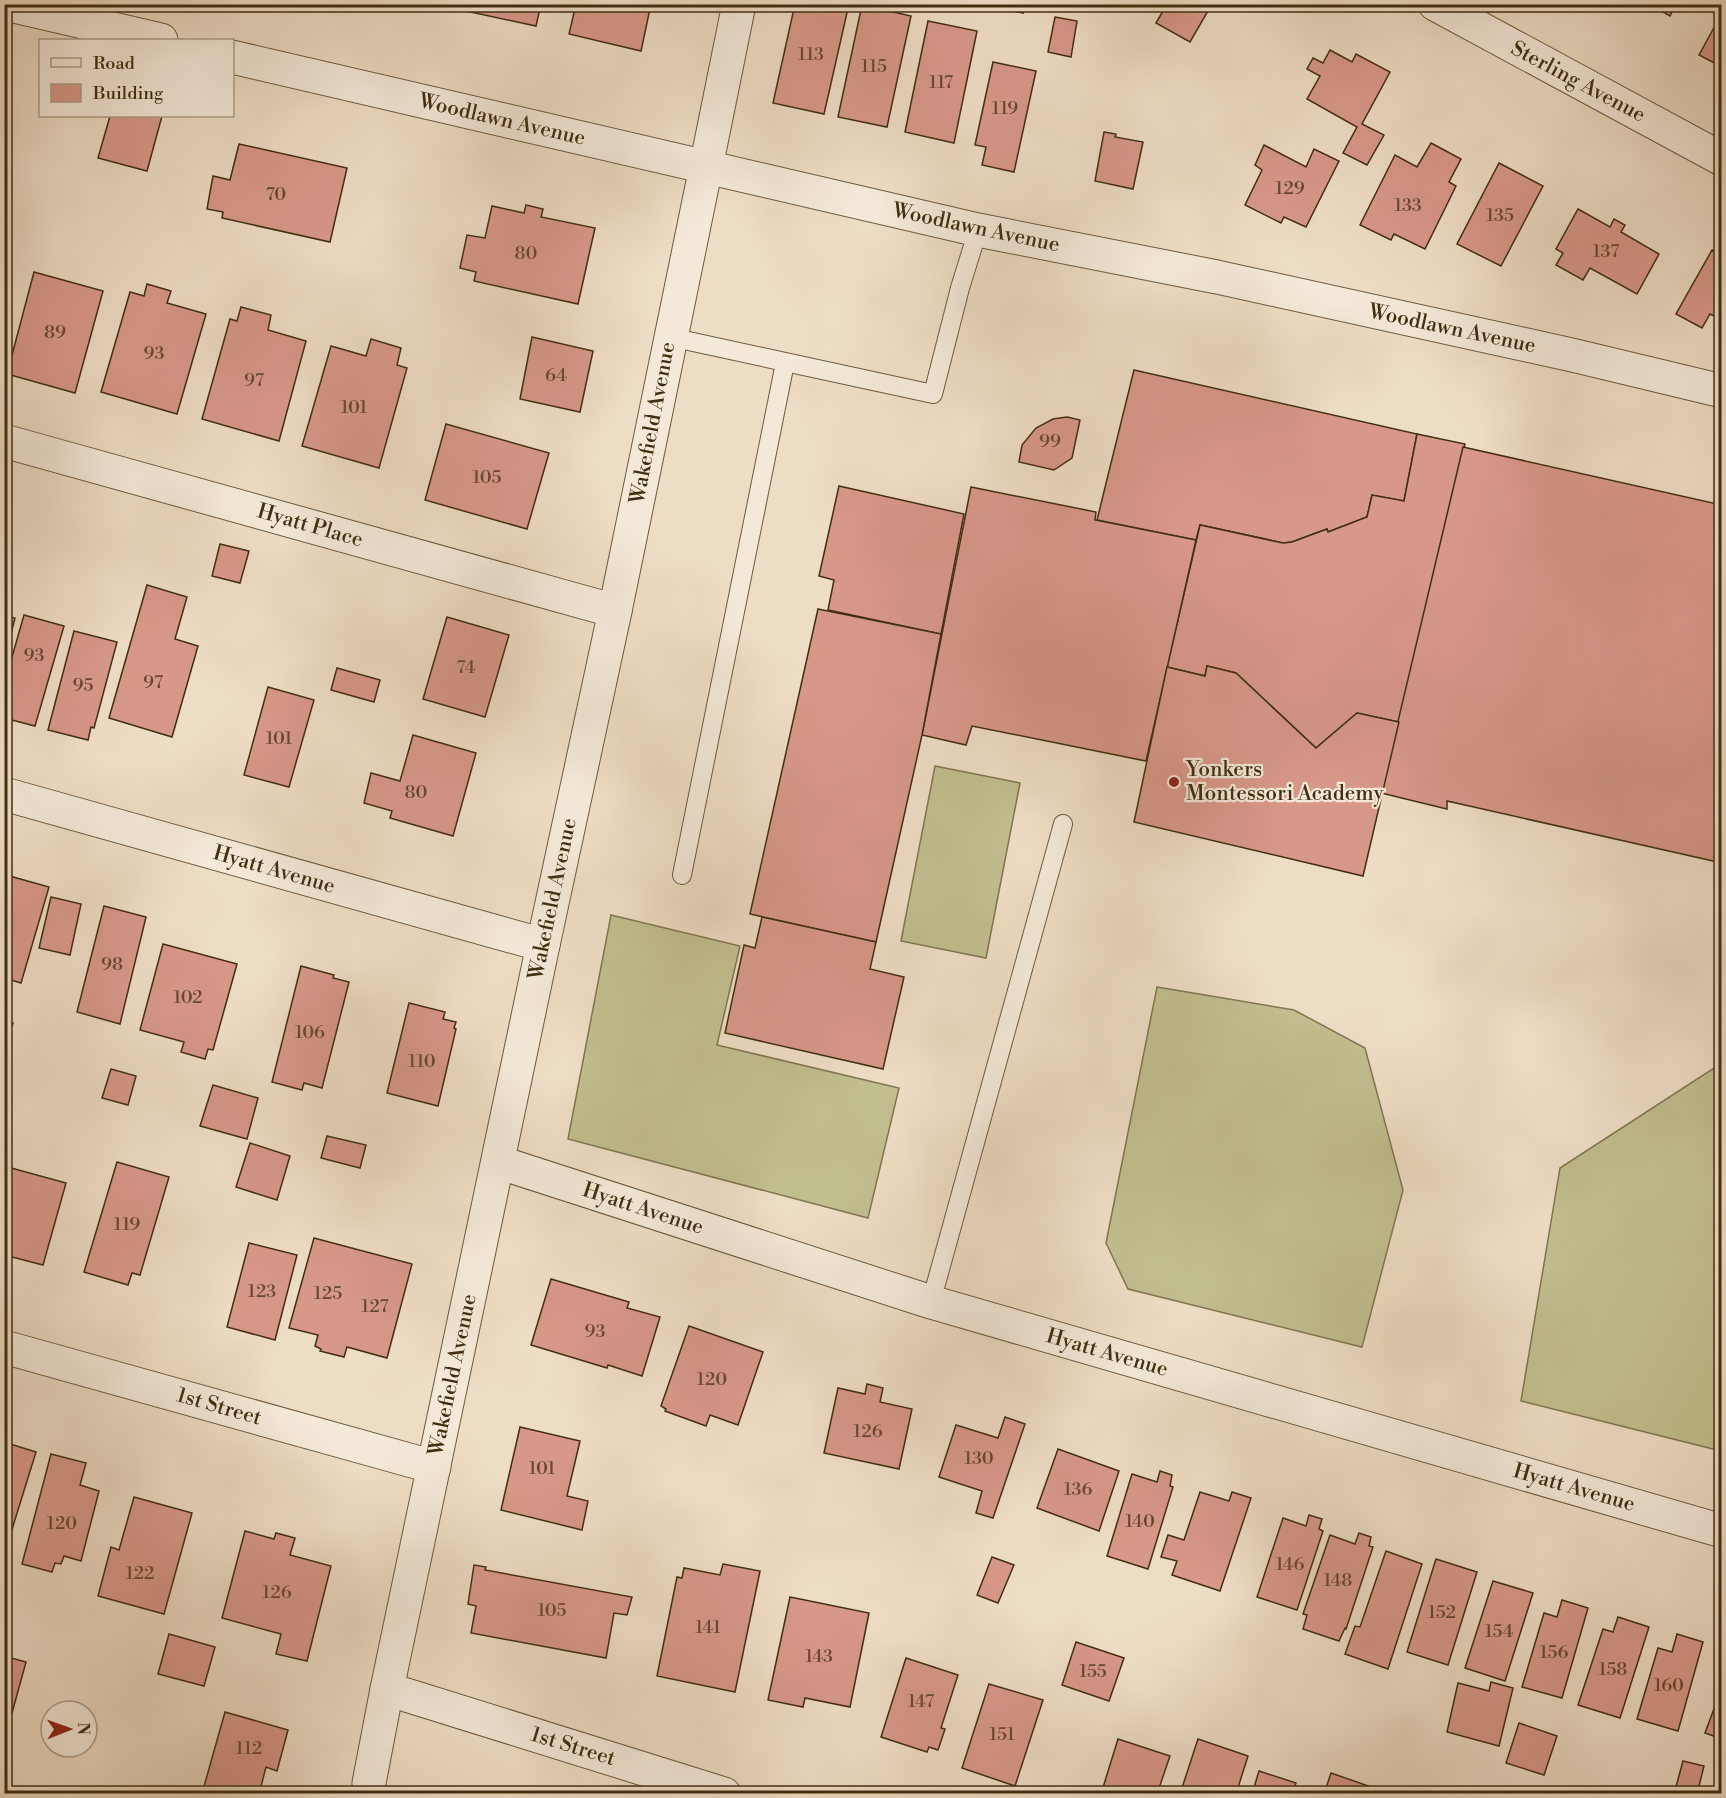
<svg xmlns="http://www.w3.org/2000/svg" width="1726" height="1798" viewBox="0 0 1726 1798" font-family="'Libre Bodoni',serif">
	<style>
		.garden { fill: #c1be8f; stroke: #817650; stroke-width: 1.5 }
		.building { fill: #d89889; stroke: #412e10; stroke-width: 1.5 }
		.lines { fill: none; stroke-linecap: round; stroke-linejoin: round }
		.service-casing { stroke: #6c5a3d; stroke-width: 20 }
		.minor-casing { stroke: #6c5a3d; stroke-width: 35 }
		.tertiary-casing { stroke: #6c5a3d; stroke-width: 35 }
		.service { stroke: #f4e9d9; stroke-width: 18 }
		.minor { stroke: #f4e9d9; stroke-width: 33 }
		.tertiary { stroke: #f4e9d9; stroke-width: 33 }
		.poi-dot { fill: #8f2418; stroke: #f4e9d9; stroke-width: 2 }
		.labels { text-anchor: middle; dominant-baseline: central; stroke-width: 4.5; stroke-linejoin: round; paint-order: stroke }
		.number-label { font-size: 18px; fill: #67482e }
		.street-label { font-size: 21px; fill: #412e10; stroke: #f4e9d9 }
		.poi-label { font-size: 21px; fill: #412e10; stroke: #f4e9d9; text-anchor: start }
	</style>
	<rect width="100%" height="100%" fill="#eeddc5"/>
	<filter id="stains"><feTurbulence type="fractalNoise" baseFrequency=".00333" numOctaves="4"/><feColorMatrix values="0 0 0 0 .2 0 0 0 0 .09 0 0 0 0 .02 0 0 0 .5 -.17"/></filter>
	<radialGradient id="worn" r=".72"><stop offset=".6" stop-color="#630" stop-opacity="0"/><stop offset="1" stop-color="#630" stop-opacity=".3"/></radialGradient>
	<g class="garden">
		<polygon points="935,766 1020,783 986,958 901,941"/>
		<polygon points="611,915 740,946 717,1045 899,1088 868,1218 568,1139"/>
		<polygon points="1157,987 1294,1010 1365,1048 1403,1190 1362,1347 1128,1289 1106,1243"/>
		<polygon points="1714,1068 1722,1070 1721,1451 1521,1401 1560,1168"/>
	</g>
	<g class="building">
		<polygon points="403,4 421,4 420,11 403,7"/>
		<polygon points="462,4 541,4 536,26 461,10"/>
		<polygon points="576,4 651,4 641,51 569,34"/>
		<polygon points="795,4 849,4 824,114 773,103"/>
		<polygon points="998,4 1024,4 1023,13 998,8"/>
		<polygon points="1167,4 1212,4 1190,42 1156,23"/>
		<polygon points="1609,4 1623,4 1620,10"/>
		<polygon points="1649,4 1676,4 1670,16"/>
		<polygon points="862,5 911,16 887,127 838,117"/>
		<polygon points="1722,13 1722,67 1699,55"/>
		<polygon points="1055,17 1077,21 1071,57 1048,52"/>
		<polygon points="928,21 977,31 954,143 905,132"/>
		<polygon points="1330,50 1352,62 1356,54 1390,72 1362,124 1384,135 1367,165 1343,153 1357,127 1307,99 1320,76 1307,69 1313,58 1323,63"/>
		<polygon points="993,62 1036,71 1014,172 982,165 986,147 975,145"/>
		<polygon points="110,116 162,116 147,171 98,158"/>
		<polygon points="1104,132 1116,134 1115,137 1143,142 1133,189 1095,181"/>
		<polygon points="1431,143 1461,159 1449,182 1456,186 1425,249 1394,234 1391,240 1360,225 1395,155 1417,167"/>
		<polygon points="239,144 347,168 330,242 222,218 223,212 207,209 213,176 230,180"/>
		<polygon points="1264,145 1306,167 1314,149 1339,161 1306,227 1284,217 1281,223 1245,205 1262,170 1255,165"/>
		<polygon points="1499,163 1543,186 1501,266 1457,244"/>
		<polygon points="526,205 543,209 541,217 595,228 578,304 474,281 476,272 460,268 467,235 485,238 492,206 524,213"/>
		<polygon points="1578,209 1610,227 1614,219 1625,225 1621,232 1659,254 1637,294 1590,268 1583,280 1556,265 1563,253 1556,249"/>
		<polygon points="1712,250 1722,256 1722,320 1710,314 1702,328 1676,314"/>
		<polygon points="34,272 103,291 75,393 7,374"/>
		<polygon points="147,284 171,291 167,303 206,314 177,414 101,392 130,292 144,296"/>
		<polygon points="241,307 271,315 268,330 306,341 279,441 202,419 230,319 237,321"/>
		<polygon points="532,337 593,351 580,412 520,399"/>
		<polygon points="371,339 401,348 397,365 407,368 379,468 302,446 331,346 366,356"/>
		<polygon points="1134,370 1417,434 1404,501 1372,495 1367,517 1328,532 1327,529 1292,542 1283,543 1200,525 1196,540 1097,520"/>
		<polygon points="1067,417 1080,420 1072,458 1054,470 1019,462 1022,445 1036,428 1053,419"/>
		<polygon points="446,424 549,453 527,529 425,500"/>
		<polygon points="1417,434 1465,444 1399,722 1357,713 1316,748 1236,673 1207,666 1205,676 1167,667 1200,525 1283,543 1292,542 1327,529 1328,532 1367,517 1372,495 1404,501"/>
		<polygon points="1463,447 1722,505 1722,863 1447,801 1447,809 1381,793"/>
		<polygon points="839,486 964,514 941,634 828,610 834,580 819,576"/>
		<polygon points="971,487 1096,512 1095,520 1196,540 1146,761 972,726 966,745 922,735"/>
		<polygon points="220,544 249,551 240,583 212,576"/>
		<polygon points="147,585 187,597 175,639 198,646 172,737 109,718"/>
		<polygon points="818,609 941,634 922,735 876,942 750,914"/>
		<polygon points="24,615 64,626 35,726 4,718 4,685"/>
		<polygon points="4,616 15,618 4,662"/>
		<polygon points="447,617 509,635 485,717 423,699"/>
		<polygon points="74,631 117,642 94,728 91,727 88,740 48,730"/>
		<polygon points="1207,666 1236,673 1316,748 1357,713 1399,722 1363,876 1134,822 1167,667 1205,676"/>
		<polygon points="337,668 380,680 374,702 331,690"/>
		<polygon points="268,687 314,700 289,787 244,775"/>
		<polygon points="413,735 476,753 453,836 390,818 392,811 364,803 371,773 400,781"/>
		<polygon points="6,875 49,887 21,983 4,978 4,881"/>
		<polygon points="51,897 81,904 70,955 39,948"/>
		<polygon points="104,906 146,917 120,1024 77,1012"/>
		<polygon points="762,917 876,942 870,969 904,977 883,1069 725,1033 744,945 755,948"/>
		<polygon points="163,944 237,964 213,1050 208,1049 205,1059 181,1052 184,1042 140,1030"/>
		<polygon points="301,966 334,975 333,978 349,982 322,1088 304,1083 302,1090 272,1082"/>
		<polygon points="409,1003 445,1012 443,1019 456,1022 454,1028 456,1029 438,1106 387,1093"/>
		<polygon points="4,1021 13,1023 4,1051"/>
		<polygon points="111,1069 136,1076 128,1105 102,1098"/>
		<polygon points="213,1085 258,1098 247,1139 200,1126"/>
		<polygon points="327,1136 366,1145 360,1168 321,1158"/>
		<polygon points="250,1143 290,1156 277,1200 236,1187"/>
		<polygon points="117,1162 169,1177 140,1275 132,1273 128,1285 84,1272"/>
		<polygon points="4,1166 66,1183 43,1265 4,1255"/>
		<polygon points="314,1238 412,1264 387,1358 347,1347 344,1357 320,1351 321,1349 315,1346 318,1335 289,1328"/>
		<polygon points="249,1243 297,1255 275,1340 227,1327"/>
		<polygon points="551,1279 629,1302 627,1308 660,1317 642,1376 608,1365 607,1368 531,1345"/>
		<polygon points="689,1326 763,1352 738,1425 710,1415 706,1426 665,1411 666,1409 661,1406"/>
		<polygon points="867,1384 883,1388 880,1402 912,1409 899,1469 824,1453 838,1388 865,1394"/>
		<polygon points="1005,1417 1025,1424 993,1518 976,1513 982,1491 939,1477 956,1425 998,1438"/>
		<polygon points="520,1427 580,1441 567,1496 588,1501 582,1530 501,1510"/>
		<polygon points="4,1442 36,1452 9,1539 4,1538"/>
		<polygon points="1058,1449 1119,1471 1099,1531 1037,1508"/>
		<polygon points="51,1454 86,1463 80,1485 99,1491 81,1561 64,1556 61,1564 55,1563 52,1572 22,1564"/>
		<polygon points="1160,1471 1172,1475 1170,1486 1173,1487 1148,1569 1107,1556 1132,1474 1157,1482"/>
		<polygon points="1200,1492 1229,1501 1232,1492 1251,1498 1220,1591 1172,1575 1177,1561 1161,1557 1168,1535 1184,1540"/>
		<polygon points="134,1497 192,1513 164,1614 98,1596 111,1547 119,1550"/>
		<polygon points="1309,1515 1322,1519 1319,1529 1323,1531 1297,1610 1257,1597 1283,1518 1306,1526"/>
		<polygon points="245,1531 274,1539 276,1533 295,1538 290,1555 331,1566 307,1661 276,1654 281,1634 222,1618"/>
		<polygon points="1359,1533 1371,1537 1369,1546 1373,1547 1346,1629 1345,1628 1339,1641 1303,1629 1307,1615 1303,1614 1330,1535 1355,1544"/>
		<polygon points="1386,1551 1422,1564 1388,1669 1345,1654 1355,1626 1360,1627"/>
		<polygon points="992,1557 1014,1565 998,1603 977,1595"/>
		<polygon points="1436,1559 1477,1572 1448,1665 1407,1652"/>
		<polygon points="723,1564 760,1571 735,1692 657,1676 677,1577 682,1578 684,1568 720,1575"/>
		<polygon points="474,1565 486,1567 485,1570 632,1597 627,1615 614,1613 606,1658 471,1633 476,1606 468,1604"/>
		<polygon points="1493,1581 1533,1593 1505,1681 1465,1668"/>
		<polygon points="790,1597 869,1613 850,1707 805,1698 803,1707 768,1700"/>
		<polygon points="1562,1600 1588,1608 1562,1698 1522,1687 1544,1613 1557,1617"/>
		<polygon points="1618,1617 1649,1627 1620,1718 1578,1705 1603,1629 1613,1632"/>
		<polygon points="169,1634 215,1647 204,1686 158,1674"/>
		<polygon points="1677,1634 1703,1642 1678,1731 1637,1719 1658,1648 1672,1652"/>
		<polygon points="1076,1642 1124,1658 1109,1701 1062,1685"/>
		<polygon points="4,1656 26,1662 12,1713 4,1711"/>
		<polygon points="906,1658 958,1675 941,1728 945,1729 938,1750 929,1747 927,1752 881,1737"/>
		<polygon points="1491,1682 1513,1688 1499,1746 1447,1732 1458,1683 1489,1691"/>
		<polygon points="989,1684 1043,1700 1015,1786 962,1768"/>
		<polygon points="1722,1687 1722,1739 1705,1733"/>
		<polygon points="225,1712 288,1730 277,1771 266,1767 259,1794 216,1794 203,1790"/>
		<polygon points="1519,1723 1557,1736 1544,1775 1506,1763"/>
		<polygon points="1118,1739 1170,1756 1157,1794 1101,1794"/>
		<polygon points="1198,1739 1248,1756 1236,1794 1180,1794"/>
		<polygon points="1683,1761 1704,1766 1697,1794 1674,1794"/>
		<polygon points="1259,1771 1296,1783 1292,1794 1252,1794"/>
		<polygon points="1331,1773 1380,1790 1379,1794 1324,1794"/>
		<polygon points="487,1788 506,1794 485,1794"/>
	</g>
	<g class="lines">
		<g class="service-casing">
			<g id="service">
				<polyline points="670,337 933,394 960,288 978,230"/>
				<polyline points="682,875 785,363"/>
				<polyline points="931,1302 1063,824"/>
			</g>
		</g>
		<g class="minor-casing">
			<g id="minor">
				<polyline points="1435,4 1722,159"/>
				<polyline points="706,167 739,4"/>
				<polyline points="4,441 615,611"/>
				<polyline points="4,794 543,945"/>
				<polyline points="498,1162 931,1302 1722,1531"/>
				<polyline points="4,1347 434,1467"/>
				<polyline points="387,1689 724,1794"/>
			</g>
		</g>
		<g class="tertiary-casing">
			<g id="tertiary">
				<polyline points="5,4 161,40"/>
				<polyline points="232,57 978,230 1217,277 1572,355 1722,391"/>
				<polyline points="369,1794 369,1783 387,1689 543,945 615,611 706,167"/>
			</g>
		</g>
		<use href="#service" class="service"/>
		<use href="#minor" class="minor"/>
		<use href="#tertiary" class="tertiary"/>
	</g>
	<circle class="poi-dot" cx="1174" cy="782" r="6"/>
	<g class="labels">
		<g class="number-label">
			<text x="811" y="54">113</text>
			<text x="874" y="66">115</text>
			<text x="941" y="82">117</text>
			<text x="1005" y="108">119</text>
			<text x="1290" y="188">129</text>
			<text x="276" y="194">70</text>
			<text x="1408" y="205">133</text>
			<text x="1500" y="215">135</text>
			<text x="1606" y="251">137</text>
			<text x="526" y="253">80</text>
			<text x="55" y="332">89</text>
			<text x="154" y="353">93</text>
			<text x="556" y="375">64</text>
			<text x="254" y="380">97</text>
			<text x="354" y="407">101</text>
			<text x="1050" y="441">99</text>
			<text x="487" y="477">105</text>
			<text x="34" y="655">93</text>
			<text x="466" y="667">74</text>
			<text x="153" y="682">97</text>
			<text x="83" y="685">95</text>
			<text x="279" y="738">101</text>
			<text x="416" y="792">80</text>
			<text x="112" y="964">98</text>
			<text x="188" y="997">102</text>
			<text x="310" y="1032">106</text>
			<text x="422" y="1061">110</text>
			<text x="127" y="1224">119</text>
			<text x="262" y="1291">123</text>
			<text x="328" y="1293">125</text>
			<text x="375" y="1306">127</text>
			<text x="595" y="1331">93</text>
			<text x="712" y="1379">120</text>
			<text x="868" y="1431">126</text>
			<text x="979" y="1458">130</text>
			<text x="542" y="1468">101</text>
			<text x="1078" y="1489">136</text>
			<text x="1140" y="1521">140</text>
			<text x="62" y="1523">120</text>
			<text x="1290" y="1564">146</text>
			<text x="140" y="1573">122</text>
			<text x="1338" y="1580">148</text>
			<text x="277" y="1592">126</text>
			<text x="552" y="1610">105</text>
			<text x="1442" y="1612">152</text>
			<text x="708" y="1627">141</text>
			<text x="1499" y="1631">154</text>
			<text x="1554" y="1652">156</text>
			<text x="819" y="1656">143</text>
			<text x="1613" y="1669">158</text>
			<text x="1093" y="1671">155</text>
			<text x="1669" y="1685">160</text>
			<text x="921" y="1701">147</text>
			<text x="1002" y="1734">151</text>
			<text x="249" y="1748">112</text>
		</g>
		<g class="street-label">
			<text transform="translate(1578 82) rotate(28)">Sterling Avenue</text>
			<text transform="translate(502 120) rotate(13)">Woodlawn Avenue</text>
			<text transform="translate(976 228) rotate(12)">Woodlawn Avenue</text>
			<text transform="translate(1452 329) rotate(12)">Woodlawn Avenue</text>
			<text transform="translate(653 423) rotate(-79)">Wakefield Avenue</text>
			<text transform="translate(310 526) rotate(16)">Hyatt Place</text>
			<text transform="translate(274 870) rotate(16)">Hyatt Avenue</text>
			<text transform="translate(553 899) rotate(-78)">Wakefield Avenue</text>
			<text transform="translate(643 1209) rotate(18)">Hyatt Avenue</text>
			<text transform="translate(1107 1353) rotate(16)">Hyatt Avenue</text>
			<text transform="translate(453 1375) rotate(-78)">Wakefield Avenue</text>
			<text transform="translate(219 1407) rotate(16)">1st Street</text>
			<text transform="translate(1574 1488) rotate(16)">Hyatt Avenue</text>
			<text transform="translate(573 1747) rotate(17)">1st Street</text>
		</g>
		<g class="poi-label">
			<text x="1186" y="770">Yonkers<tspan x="1186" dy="24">Montessori Academy</tspan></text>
		</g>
	</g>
	<rect width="1726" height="1798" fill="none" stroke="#eeddc5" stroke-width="24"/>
	<rect x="6" y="6" width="1714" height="1786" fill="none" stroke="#412e10" stroke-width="3"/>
	<rect x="12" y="12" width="1702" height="1774" fill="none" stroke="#412e10" stroke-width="1.5"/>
	<rect x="39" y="39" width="195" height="78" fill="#f4e9d9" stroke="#ac9e89" stroke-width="1.5"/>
	<rect x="51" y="58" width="30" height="9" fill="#f4e9d9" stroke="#ac9e89" stroke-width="1.5"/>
	<text x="93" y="69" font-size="18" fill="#412e10">Road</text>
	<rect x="51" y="84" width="30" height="18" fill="#d89889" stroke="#ac9e89" stroke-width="1.5"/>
	<text x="93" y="99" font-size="18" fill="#412e10">Building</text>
	<g transform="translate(69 1729) rotate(89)"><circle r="28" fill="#f4e9d9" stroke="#ac9e89" stroke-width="1.5"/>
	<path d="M0-4.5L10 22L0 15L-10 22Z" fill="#8f2418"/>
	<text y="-9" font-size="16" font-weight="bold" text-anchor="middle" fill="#412e10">N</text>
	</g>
	<rect width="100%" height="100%" filter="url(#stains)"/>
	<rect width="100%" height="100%" fill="url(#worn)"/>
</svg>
